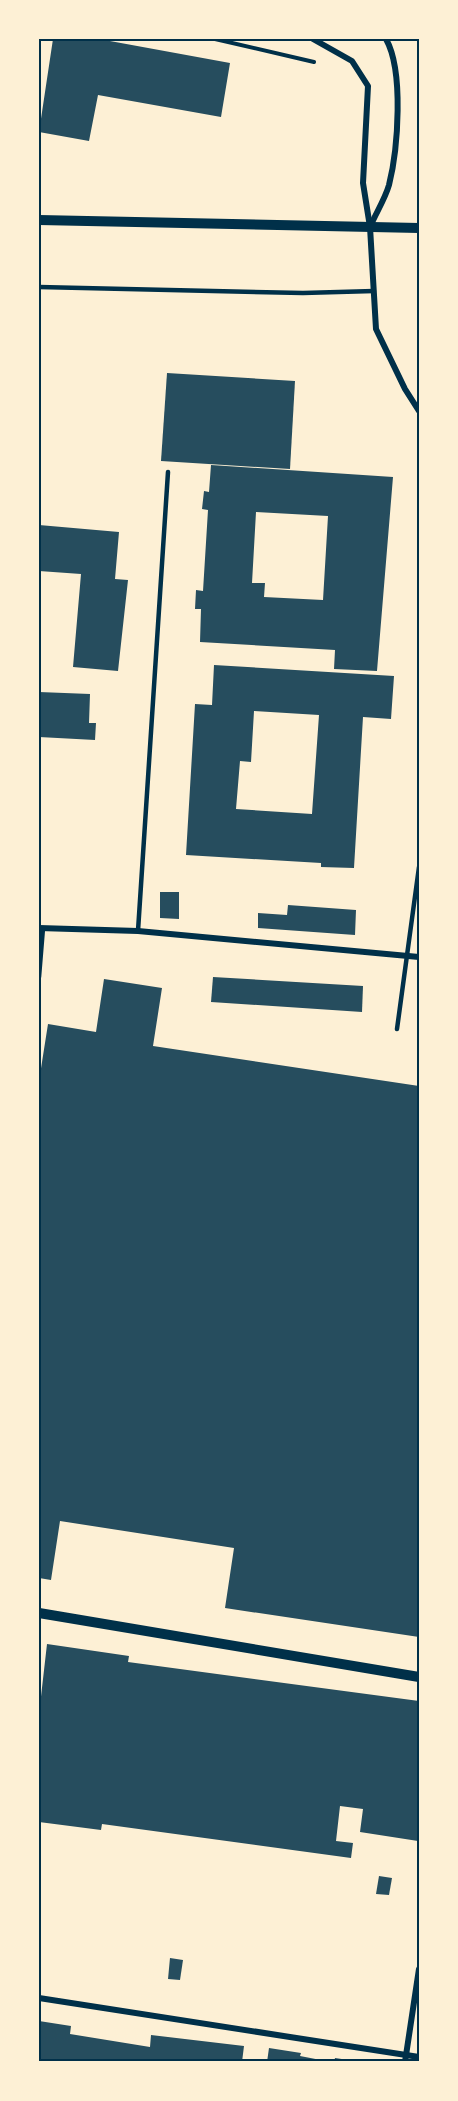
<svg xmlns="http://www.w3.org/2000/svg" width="458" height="2101" viewBox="0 0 458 2101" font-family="Raleway,sans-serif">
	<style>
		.building { fill: #264d5e; fill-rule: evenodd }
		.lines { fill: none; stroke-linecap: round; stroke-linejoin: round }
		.path { stroke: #003049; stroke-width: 4 }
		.service { stroke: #003049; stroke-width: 4.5 }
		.minor { stroke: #003049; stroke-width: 6 }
		.tertiary { stroke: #003049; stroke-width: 10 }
		.neatline { fill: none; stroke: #003049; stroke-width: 2 }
	</style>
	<rect width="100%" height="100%" fill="#fdf0d5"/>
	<g class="building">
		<polygon points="53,39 99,39 230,63 221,117 98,95 89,141 39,132"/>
		<polygon points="167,373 295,381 290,469 161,461"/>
		<path d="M211 465 393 477 377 671 334 669 335 650 200 642 201 609H195L196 590 203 591 208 510 202 509 204 491 209 492ZM256 512 328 516 323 600 264 597 265 583H252Z"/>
		<polygon points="39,525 119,532 115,579 128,580 118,671 73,667 81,574 39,571"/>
		<path d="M214 665 394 676 391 719 363 717 354 868 321 867V863L186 855 195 704 212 705ZM254 711 319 715 312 814 236 809 240 761 251 762Z"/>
		<polygon points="39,692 90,694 89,723 96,723 95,740 39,737"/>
		<polygon points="160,892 179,892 179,919 160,918"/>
		<polygon points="288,905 356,910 355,935 258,928 258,913 287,915"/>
		<polygon points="213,977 363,986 362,1012 211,1002"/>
		<polygon points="104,979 162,988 153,1046 419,1086 419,1637 225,1608 234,1548 60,1521 51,1580 39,1578 39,1081 48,1024 96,1032"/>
		<polygon points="47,1644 129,1656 128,1662 419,1701 418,1841 360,1832 363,1809 340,1806 336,1841 353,1843 351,1858 102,1824 101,1830 39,1822 39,1714"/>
		<polygon points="379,1876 392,1878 389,1895 376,1894"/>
		<polygon points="170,1958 183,1960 180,1980 168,1979"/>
		<polygon points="39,2021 71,2026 70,2034 150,2047 151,2035 244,2046 242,2062 39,2062"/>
		<polygon points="269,2048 301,2053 300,2056 331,2062 267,2062"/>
		<polygon points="335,2058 355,2061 355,2062 334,2062"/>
	</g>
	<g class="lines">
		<polyline class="path" points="215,39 314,62"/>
		<g class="service">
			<polyline points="39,287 303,293 374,291"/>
			<polyline points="138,931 168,472"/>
			<polyline points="39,977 43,928"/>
			<polyline points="397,1029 419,867"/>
		</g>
		<g class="minor">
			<polyline points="313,39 352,61 368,86 363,183 370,227 376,329 405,389 419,411"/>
			<path d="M370 227C376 213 385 199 389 185 398 149 404 71 386 39"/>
			<polyline points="39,928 138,931 419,957"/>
			<polyline points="39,1998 419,2057"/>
			<polyline points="405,2062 419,1969"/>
		</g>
		<g class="tertiary">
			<polyline points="39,220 419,228"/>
			<polyline points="39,1613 419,1677"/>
		</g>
	</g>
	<rect width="458" height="2101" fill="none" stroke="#fdf0d5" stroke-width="81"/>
	<rect x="40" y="40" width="378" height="2020" class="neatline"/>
</svg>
